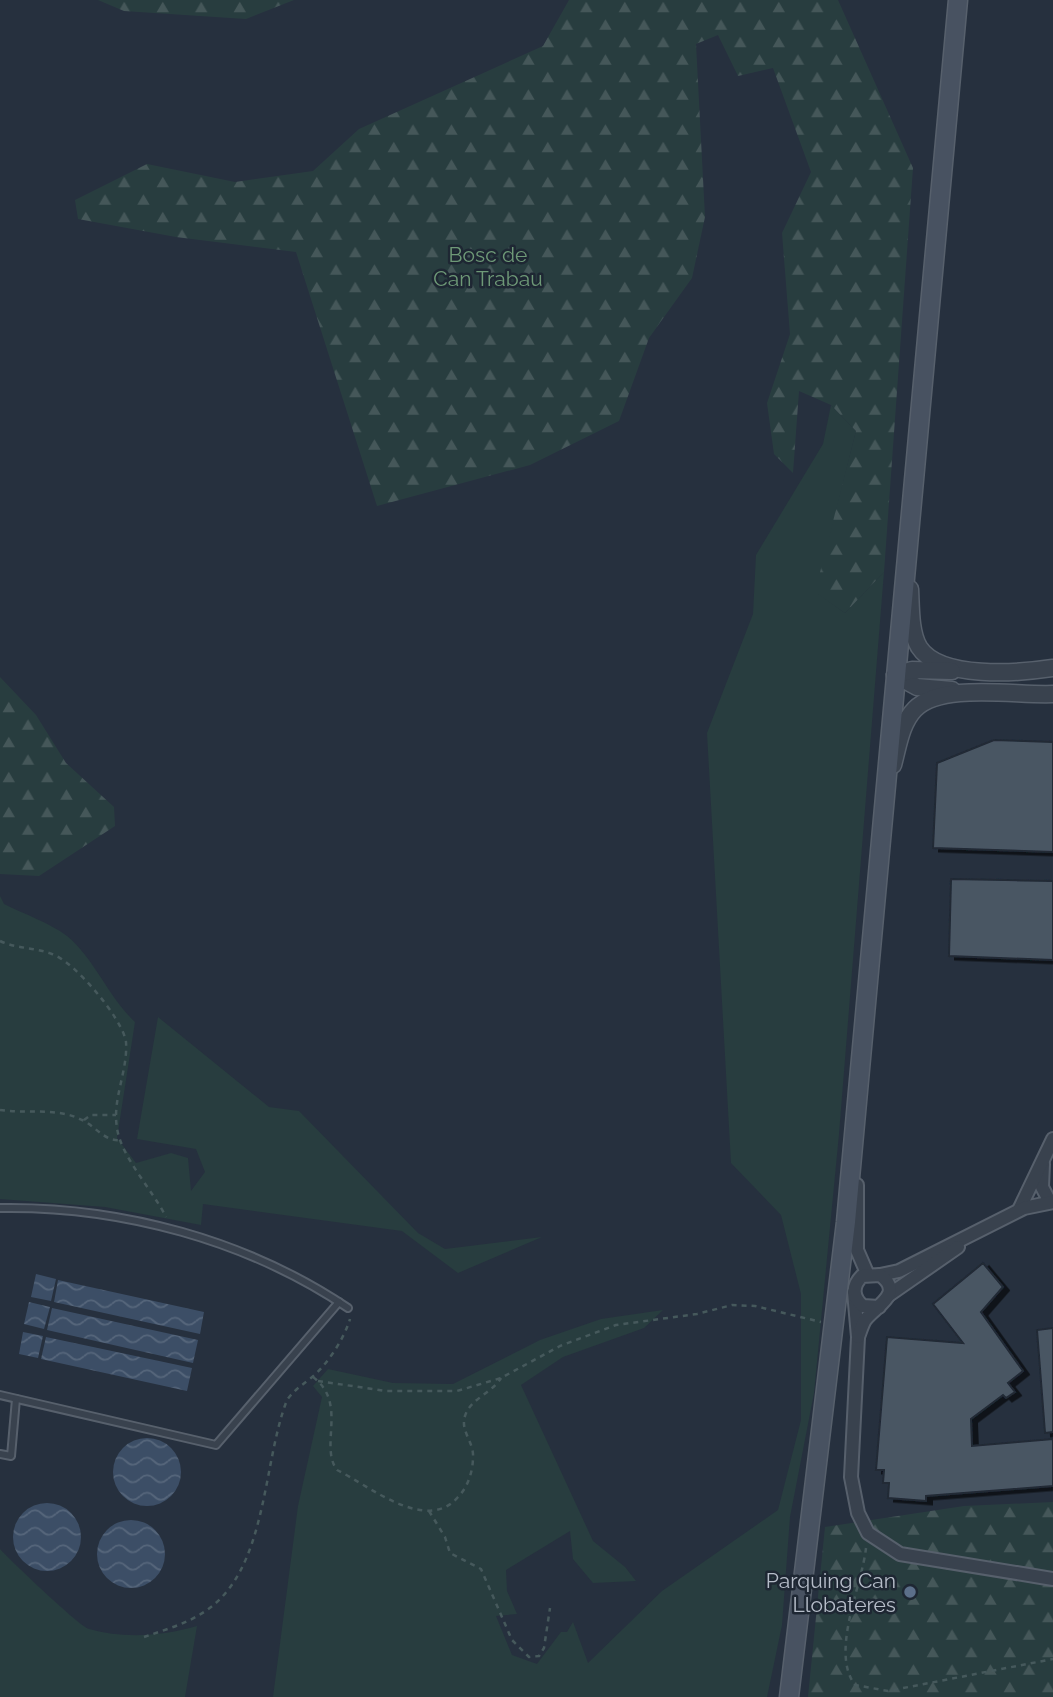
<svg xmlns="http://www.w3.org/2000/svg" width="1053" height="1697" viewBox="0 0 1053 1697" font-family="Raleway,sans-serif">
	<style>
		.green { fill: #283d3f }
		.forest { fill: url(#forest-firs) }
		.water { fill: url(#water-waves) }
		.building { fill: #4a5664; stroke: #202935; stroke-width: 2; filter: url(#shadow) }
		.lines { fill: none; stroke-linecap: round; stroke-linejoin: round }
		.service-casing { stroke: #57606c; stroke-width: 10 }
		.minor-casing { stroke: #57606c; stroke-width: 16 }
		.tertiary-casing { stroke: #57606c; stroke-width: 19 }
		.secondary-casing { stroke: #57606c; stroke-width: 21 }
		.path { stroke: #46595c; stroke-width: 2.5; stroke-dasharray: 5 5; stroke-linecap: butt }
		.service { stroke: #39424e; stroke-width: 6 }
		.minor { stroke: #39424e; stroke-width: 12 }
		.tertiary { stroke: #39424e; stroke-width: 16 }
		.secondary { stroke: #485261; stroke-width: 18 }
		.service-dot { fill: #5c6f8a; stroke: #1e2733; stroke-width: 2.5 }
		.labels { text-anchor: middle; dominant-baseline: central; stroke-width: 5; stroke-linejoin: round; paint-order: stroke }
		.park-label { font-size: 21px; fill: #6e9977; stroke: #1e2733 }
		.poi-label { font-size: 21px; fill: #b6bdc9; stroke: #1e2733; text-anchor: end }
	</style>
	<defs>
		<pattern id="forest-firs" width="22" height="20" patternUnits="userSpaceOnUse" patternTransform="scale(1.75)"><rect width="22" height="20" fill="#283d3f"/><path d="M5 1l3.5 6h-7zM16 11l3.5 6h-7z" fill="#455759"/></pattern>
		<pattern id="water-waves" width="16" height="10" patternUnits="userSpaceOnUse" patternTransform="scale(1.75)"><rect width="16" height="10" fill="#3c4e66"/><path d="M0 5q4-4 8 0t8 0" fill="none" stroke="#56667b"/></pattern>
		<filter id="shadow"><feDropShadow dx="6" dy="3.5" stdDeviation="0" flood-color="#0009"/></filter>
	</defs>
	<rect width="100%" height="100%" fill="#26303e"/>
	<g class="green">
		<polygon points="831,405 856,431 816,592 845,613 884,572 839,1134 814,1393 790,1517 782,1625 767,1697 273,1697 298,1506 322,1397 313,1386 328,1369 393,1383 453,1384 540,1340 601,1319 663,1310 644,1328 563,1357 521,1385 593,1541 625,1567 636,1581 593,1583 573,1559 570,1531 506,1570 507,1591 517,1614 496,1616 512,1655 537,1664 561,1632 567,1632 573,1622 588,1663 662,1591 778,1510 801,1420 801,1294 781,1215 731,1163 707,733 753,614 756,555 823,444"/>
		<path d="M0 896 4 904C24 914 50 923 67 936 94 958 109 998 135 1022L117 1138 136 1163 171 1153 188 1158 191 1191 205 1172 196 1149 137 1139 158 1017 269 1107 299 1111 418 1233 445 1249 542 1237 458 1273 402 1231 203 1204 201 1225 105 1207 0 1199Z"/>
		<path d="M0 1549C10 1560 79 1626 89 1629 124 1639 163 1636 197 1626L185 1697H0Z"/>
	</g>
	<g class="forest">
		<polygon points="98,0 294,0 246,19 124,11"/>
		<polygon points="569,0 838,0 913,168 884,572 845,613 815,592 856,431 831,405 799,391 793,473 774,454 767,403 790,334 782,233 811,172 773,68 738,76 718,35 696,44 705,217 692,278 649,338 619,421 530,465 377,506 296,252 176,237 78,219 75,200 147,164 235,182 313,171 359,129 543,46"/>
		<polygon points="0,677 36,715 66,763 114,807 115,826 39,876 0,874"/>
		<polygon points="1053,1502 1053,1697 808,1697 825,1527 964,1506"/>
	</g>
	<g class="water">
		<polygon points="36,1274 56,1279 51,1301 31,1297"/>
		<polygon points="58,1280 204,1312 200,1334 54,1302"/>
		<polygon points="29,1302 50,1307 44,1329 24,1324"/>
		<polygon points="52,1308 198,1340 193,1363 47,1330"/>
		<polygon points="23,1332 43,1336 38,1358 19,1354"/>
		<polygon points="46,1337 192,1368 187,1391 41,1359"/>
		<circle cx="147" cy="1472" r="34"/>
		<circle cx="47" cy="1537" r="34"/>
		<circle cx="131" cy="1554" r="34"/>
	</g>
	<g class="building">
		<polygon points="994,740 1053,742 1053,852 933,848 937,763"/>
		<polygon points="951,879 1053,881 1053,960 949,956"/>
		<polygon points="983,1263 1003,1287 981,1312 1023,1371 1008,1383 1015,1392 1006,1398 1003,1395 971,1419 972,1446 1053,1439 1053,1486 926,1496 926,1501 888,1498 889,1483 883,1483 884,1470 876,1470 887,1337 963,1343 933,1304"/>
		<polygon points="1053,1328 1053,1432 1045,1433 1037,1330"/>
	</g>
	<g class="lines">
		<g class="service-casing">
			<g id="service">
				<path d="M0 1208C121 1206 247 1240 348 1308"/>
				<polyline points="0,1395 216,1445 339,1302"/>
				<polyline points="0,1454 11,1456 16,1399"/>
			</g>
		</g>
		<g class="minor-casing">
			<g id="minor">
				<polyline points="1043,1164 1042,1187 1050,1202"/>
				<polyline points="857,1185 857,1250 867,1273"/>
				<polyline points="1019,1210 1053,1139"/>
				<polyline points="880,1275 899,1271 1024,1208 1053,1202"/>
				<polyline points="854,1292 858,1337 851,1477 858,1513 868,1533 900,1554 1053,1579"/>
				<polyline points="889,1295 958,1247"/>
				<path d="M858 1337C860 1332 862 1325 865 1320 876 1306 905 1293 880 1275L862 1276C852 1286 852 1297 863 1306L879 1307"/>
			</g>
		</g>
		<g class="tertiary-casing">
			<g id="tertiary">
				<path d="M910 589C911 606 910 632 919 647 940 680 1020 673 1053 668"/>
				<polyline points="895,675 917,687 952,690"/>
				<polyline points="895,675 912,670 952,671"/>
				<path d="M893 765C898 747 901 723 915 709 942 682 1017 696 1053 694"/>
			</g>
		</g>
		<g class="secondary-casing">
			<polyline id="secondary" points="789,1697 846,1222 958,0"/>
		</g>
		<g class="path">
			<path d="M0 941C17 949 34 947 52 954 74 961 123 1019 126 1042 128 1071 112 1099 117 1128 121 1157 152 1189 166 1217"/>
			<path d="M0 1110C27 1114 57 1107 82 1120 94 1125 105 1142 120 1140"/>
			<polyline points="84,1120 91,1115 116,1115"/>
			<path d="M313 1377C348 1403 319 1446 337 1470 370 1486 426 1534 458 1497 468 1487 473 1471 473 1457 474 1442 460 1431 465 1416 470 1399 492 1393 501 1378"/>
			<polyline points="318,1381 386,1391 457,1391 501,1378 560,1346 616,1325 697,1314 732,1305 755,1306 821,1322"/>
			<polyline points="429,1511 445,1537 450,1553 481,1569 512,1640 529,1657 539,1656 544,1648 550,1608"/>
			<path d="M866 1548C862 1586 830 1652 855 1685L888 1691 1053 1659"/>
			<path d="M144 1637C164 1630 186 1624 204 1612 268 1571 262 1464 287 1400 294 1390 301 1386 311 1378 327 1365 344 1339 350 1319"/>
		</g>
		<use href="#service" class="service"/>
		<use href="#minor" class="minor"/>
		<use href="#tertiary" class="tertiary"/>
		<use href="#secondary" class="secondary"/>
	</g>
	<circle class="service-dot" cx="910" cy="1592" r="7"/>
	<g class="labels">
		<g class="park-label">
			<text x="488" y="254">Bosc de<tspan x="488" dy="24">Can Trabau</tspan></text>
		</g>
		<g class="poi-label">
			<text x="896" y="1580">Parquing Can<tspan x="896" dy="24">Llobateres</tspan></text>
		</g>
	</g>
</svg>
